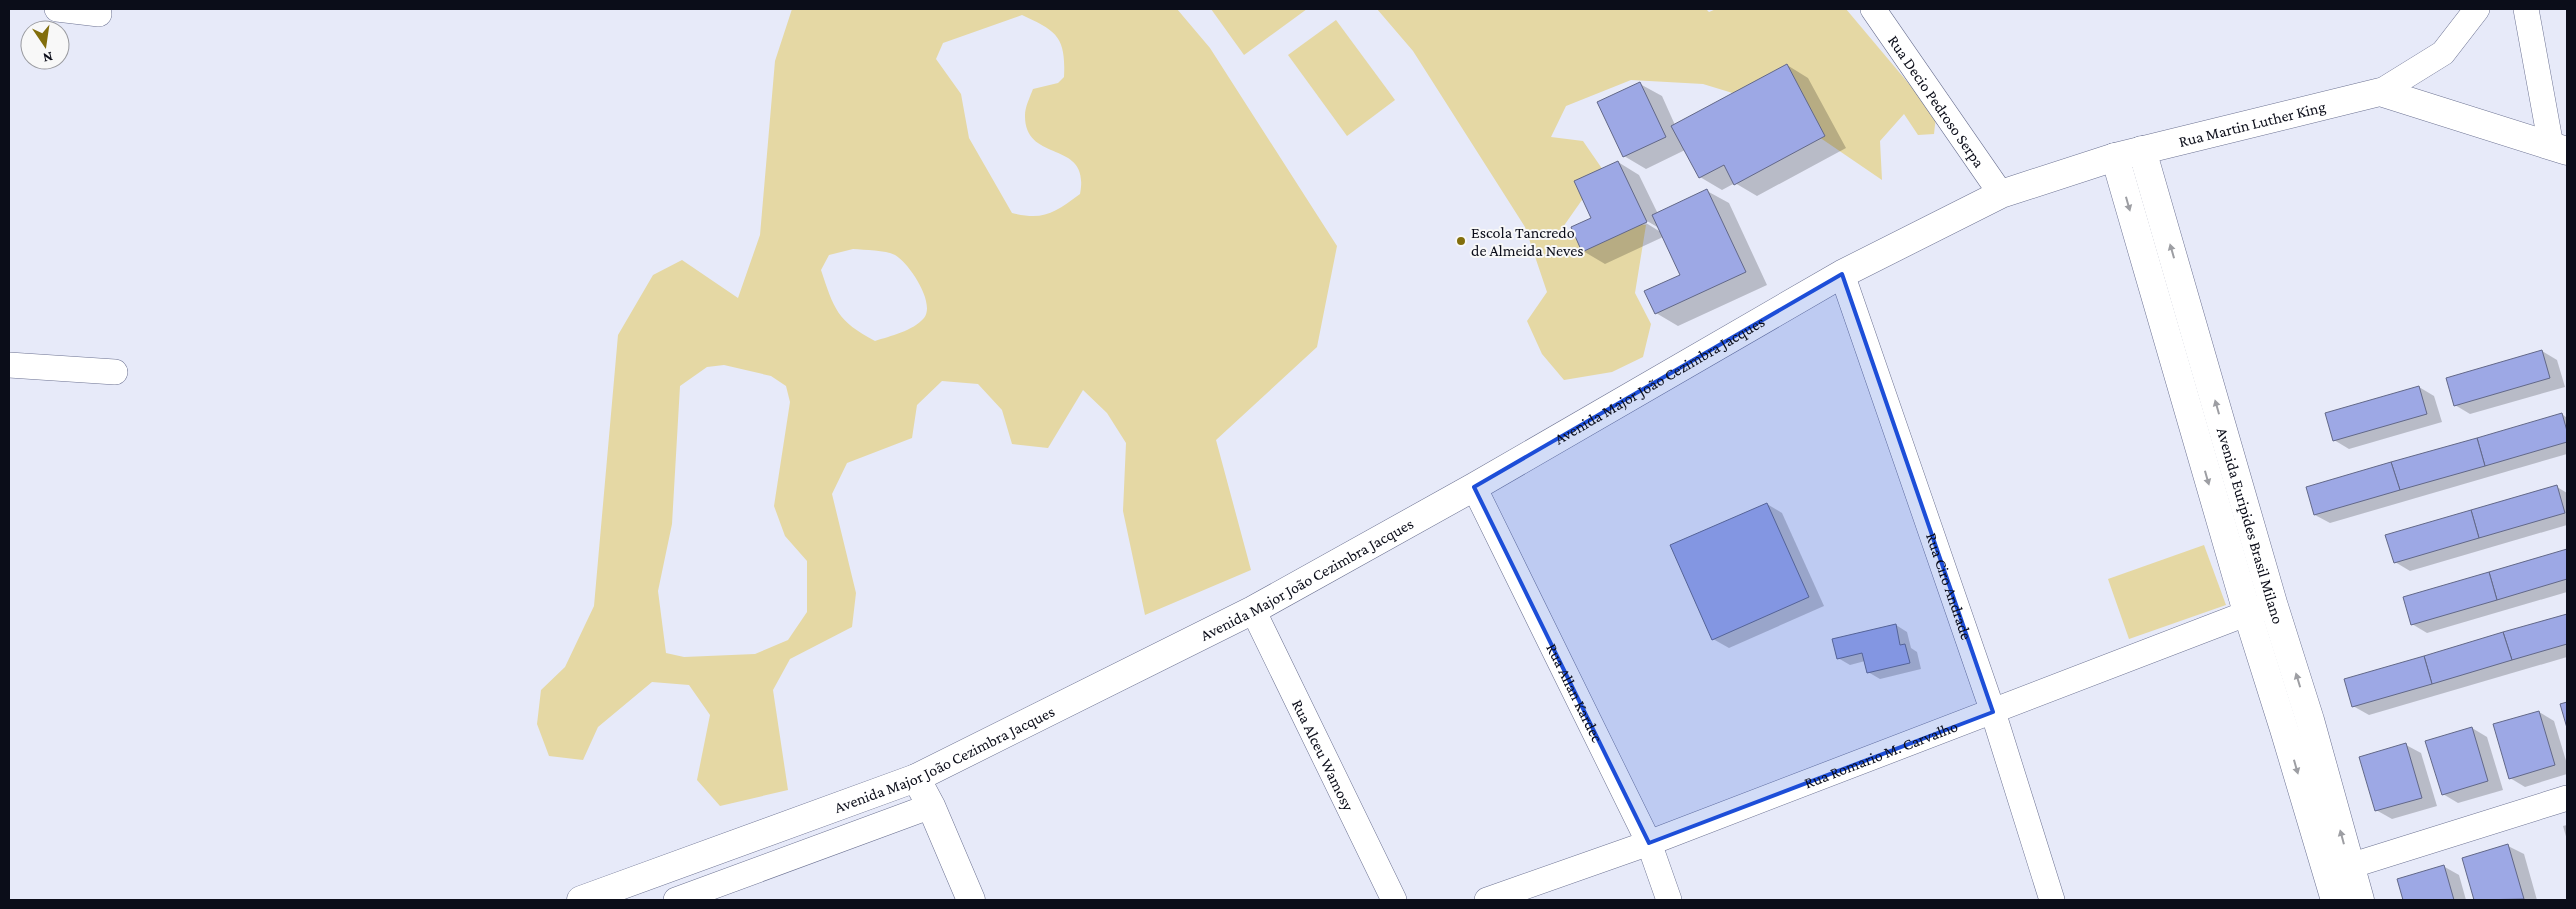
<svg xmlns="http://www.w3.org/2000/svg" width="2576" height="909" viewBox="0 0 2576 909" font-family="'Crimson Pro',serif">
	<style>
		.green { fill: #e5d8a4; fill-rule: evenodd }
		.shadow { fill: #0003; fill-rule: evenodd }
		.building { fill: #9da8e5; stroke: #626888 }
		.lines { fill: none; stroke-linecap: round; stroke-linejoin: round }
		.minor-casing { stroke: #6c7292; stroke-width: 26 }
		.tertiary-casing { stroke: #6c7292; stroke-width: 29 }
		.secondary-casing { stroke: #6c7292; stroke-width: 29 }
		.minor { stroke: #fff; stroke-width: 25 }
		.tertiary { stroke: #fff; stroke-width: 28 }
		.secondary { stroke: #fff; stroke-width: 28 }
		.oneway { fill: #9d9ea3 }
		.marked { fill: #1d4ed8; fill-opacity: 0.2; stroke: #1d4ed8; stroke-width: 4; stroke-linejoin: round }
		.poi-dot { fill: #826e0c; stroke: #f8f8f8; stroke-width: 2 }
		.labels { text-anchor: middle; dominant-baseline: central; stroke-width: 4; stroke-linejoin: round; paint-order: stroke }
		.street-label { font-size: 16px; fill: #0b0d19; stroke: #f8f8f8 }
		.poi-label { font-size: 16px; fill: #0b0d19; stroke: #f8f8f8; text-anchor: start }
	</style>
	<rect width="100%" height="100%" fill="#e7eaf9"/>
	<g class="green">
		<path d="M792 9H1177L1210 48 1337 246 1317 347 1216 440 1251 570 1145 615 1123 511 1126 443 1107 413 1083 390 1048 448 1012 444 1002 410 978 384 942 381 917 405 912 438 847 463 832 494 856 593 852 627 790 659 773 690 788 790 720 806 697 780 710 715 689 685 652 682 598 727 583 760 549 756 537 724 541 690 565 667 594 606 618 335 653 275 682 260 738 298 760 235 775 61ZM1022 15C1057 31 1066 37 1064 77L1058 83 1033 89C1030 97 1025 107 1025 115 1024 165 1091 138 1080 194 1054 213 1044 221 1012 213L969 138 961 94 936 59 943 43ZM853 249C865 250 885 250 895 255 909 263 936 303 924 318 913 331 890 336 875 341 837 321 834 309 821 270L829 255ZM724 365 771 376 786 386 790 402 774 506 785 536 807 561V612L788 640 755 654 684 657 666 653 658 591 672 524 680 386 707 367Z"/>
		<polygon points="1211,9 1307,9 1244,55"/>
		<polygon points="1377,9 1706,9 1709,12 1716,9 1846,9 1936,116 1934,134 1918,135 1904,114 1880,141 1882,180 1772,105 1703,84 1631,80 1566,106 1551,137 1583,141 1603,170 1563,227 1590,247 1613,221 1646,225 1635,293 1651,324 1643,357 1612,372 1564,380 1542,354 1527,321 1547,292 1525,227 1413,51"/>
		<polygon points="1336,20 1395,100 1347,136 1288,55"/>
		<polygon points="2204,545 2226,605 2129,639 2108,579"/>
	</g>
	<g class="shadow">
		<polygon points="1787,65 1808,78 1846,148 1757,196 1735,183 1722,190 1700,177 1685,150 1646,169 1624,156 1640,84 1662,96 1675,125"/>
		<path d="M1618 162 1639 175 1658 214 1707 191 1729 203 1767 285 1678 326 1656 313 1681 276 1663 237 1605 264 1583 251 1593 218ZM1642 218 1659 228V231L1641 220Z"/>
		<polygon points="2542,351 2557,360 2565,387 2470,414 2455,405"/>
		<polygon points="2419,387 2434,396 2442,422 2349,449 2334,440"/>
		<polygon points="2562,414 2567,418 2567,454 2330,523 2315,515"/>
		<polygon points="2557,487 2567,493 2567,525 2410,571 2395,562"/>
		<polygon points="1767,504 1782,513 1824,606 1729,648 1713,639"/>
		<polygon points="2567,550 2567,592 2427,633 2412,624 2404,598"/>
		<polygon points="2567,615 2567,657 2369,715 2353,706 2346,680"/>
		<polygon points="1896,625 1907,632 1911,648 1917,652 1921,669 1880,679 1868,672 1865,661 1850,665 1838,658"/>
		<polygon points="2539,712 2554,721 2567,764 2567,774 2525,787 2510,778"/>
		<polygon points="2472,728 2487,737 2503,790 2458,803 2443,794"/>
		<polygon points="2406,745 2421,753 2437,806 2392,819 2376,810"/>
		<polygon points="2567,825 2567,840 2563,826"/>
		<polygon points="2508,846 2524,854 2537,900 2475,900 2463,859"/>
		<polygon points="2443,866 2459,875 2466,900 2404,900 2398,880"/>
	</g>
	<g class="building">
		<polygon points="1787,64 1825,136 1734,185 1724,165 1699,178 1671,126"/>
		<polygon points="1640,82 1666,137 1623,157 1597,102"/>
		<polygon points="1618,161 1647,222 1582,252 1571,227 1591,218 1574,181"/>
		<polygon points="1707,189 1746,272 1655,314 1644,291 1680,275 1652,215"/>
		<polygon points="2542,350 2550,378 2454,406 2446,378"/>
		<polygon points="2419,386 2427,414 2333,441 2325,413"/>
		<polygon points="2562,413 2567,431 2567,442 2485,466 2477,438"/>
		<polygon points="2477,438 2485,466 2400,490 2391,462"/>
		<polygon points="2391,462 2400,490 2314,515 2306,487"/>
		<polygon points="2557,485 2565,513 2479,538 2471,510"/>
		<polygon points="1767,503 1809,597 1712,640 1670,545"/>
		<polygon points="2471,510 2479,538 2394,563 2385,535"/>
		<polygon points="2567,549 2567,579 2497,600 2489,572"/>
		<polygon points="2489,572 2497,600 2411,625 2403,597"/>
		<polygon points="2567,614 2567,644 2512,660 2503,632"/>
		<polygon points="1896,624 1900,645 1905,644 1910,663 1867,673 1862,653 1837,659 1832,639"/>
		<polygon points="2503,632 2512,660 2432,684 2424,656"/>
		<polygon points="2424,656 2432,684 2352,707 2344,679"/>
		<polygon points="2567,702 2567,728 2560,704"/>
		<polygon points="2539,711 2555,765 2509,779 2493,724"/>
		<polygon points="2472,727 2488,781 2442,795 2425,741"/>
		<polygon points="2406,743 2422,798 2375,811 2359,757"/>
		<polygon points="2508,844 2524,899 2474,900 2462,858"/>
		<polygon points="2444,865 2454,900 2403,900 2397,879"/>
	</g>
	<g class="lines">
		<g class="minor-casing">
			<g id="minor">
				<polyline points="57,9 99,14"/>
				<path id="s1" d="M1873 9 2001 194"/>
				<polyline points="2526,9 2551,146"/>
				<polyline points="2380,92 2443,53 2477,9"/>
				<path id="s2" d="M1842 274 1993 712 2052 900"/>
				<polyline points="9,365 115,372"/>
				<path id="s3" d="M1474 487 1649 843 1669 900"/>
				<path id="s4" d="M1253 610 1394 900"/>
				<polyline points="2350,866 2567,798"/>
				<polyline points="676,900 931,806"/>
				<path id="s5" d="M1487 900 1649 843 2266 606"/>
			</g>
		</g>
		<g class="tertiary-casing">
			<g id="tertiary">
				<polyline points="916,778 931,806 971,900"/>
				<path id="s6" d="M581 900 916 778 1253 610 1474 487 1842 274 2001 194 2115 157"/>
			</g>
		</g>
		<g class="secondary-casing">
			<g id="secondary">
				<path id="s7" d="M2142 150 2273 603 2310 720 2360 900"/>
				<path id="s8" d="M2335 900 2284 729 2247 612 2115 157 2380 92 2567 151"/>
			</g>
		</g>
		<use href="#minor" class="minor"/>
		<use href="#tertiary" class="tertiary"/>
		<use href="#secondary" class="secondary"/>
	</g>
	<defs><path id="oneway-solid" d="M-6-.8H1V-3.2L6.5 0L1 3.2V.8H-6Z" transform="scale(1.25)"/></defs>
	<g class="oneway">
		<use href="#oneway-solid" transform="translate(2128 204) rotate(74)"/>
		<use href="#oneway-solid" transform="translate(2172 251) rotate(-106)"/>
		<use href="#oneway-solid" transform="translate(2217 407) rotate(-106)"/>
		<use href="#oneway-solid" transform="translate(2207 478) rotate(74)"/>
		<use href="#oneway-solid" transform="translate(2298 680) rotate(-107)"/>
		<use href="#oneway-solid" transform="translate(2296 767) rotate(74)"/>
		<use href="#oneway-solid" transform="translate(2342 837) rotate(-105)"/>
	</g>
	<path class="marked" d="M1842 274 1993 712 1649 843 1474 487Z"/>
	<circle class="poi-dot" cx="1461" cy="241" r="5"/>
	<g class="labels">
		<g class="street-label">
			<text stroke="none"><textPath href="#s1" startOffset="112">Rua Decio Pedroso Serpa</textPath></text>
			<text stroke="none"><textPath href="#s8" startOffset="916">Rua Martin Luther King</textPath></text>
			<text stroke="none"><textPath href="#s6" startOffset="1200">Avenida Major João Cezimbra Jacques</textPath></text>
			<text stroke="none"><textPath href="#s7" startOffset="391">Avenida Euripides Brasil Milano</textPath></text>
			<text stroke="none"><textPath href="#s6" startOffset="795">Avenida Major João Cezimbra Jacques</textPath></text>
			<text stroke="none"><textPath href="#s2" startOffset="330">Rua Ciro Andrade</textPath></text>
			<text stroke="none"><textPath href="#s3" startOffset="229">Rua Allan Kardec</textPath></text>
			<text stroke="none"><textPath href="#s4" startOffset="161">Rua Alceu Wamosy</textPath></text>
			<text stroke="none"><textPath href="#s5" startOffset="420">Rua Romario M. Carvalho</textPath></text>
			<text stroke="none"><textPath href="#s6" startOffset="390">Avenida Major João Cezimbra Jacques</textPath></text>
		</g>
		<g class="poi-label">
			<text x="1471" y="232">Escola Tancredo<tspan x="1471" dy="18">de Almeida Neves</tspan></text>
		</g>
	</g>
	<rect width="2576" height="909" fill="none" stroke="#0b0d19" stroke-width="20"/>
	<g transform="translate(45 45) rotate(167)"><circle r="24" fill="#f8f8f8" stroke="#999a9f"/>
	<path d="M0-4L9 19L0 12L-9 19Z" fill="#826e0c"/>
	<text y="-8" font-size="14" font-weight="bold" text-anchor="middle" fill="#0b0d19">N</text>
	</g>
</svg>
